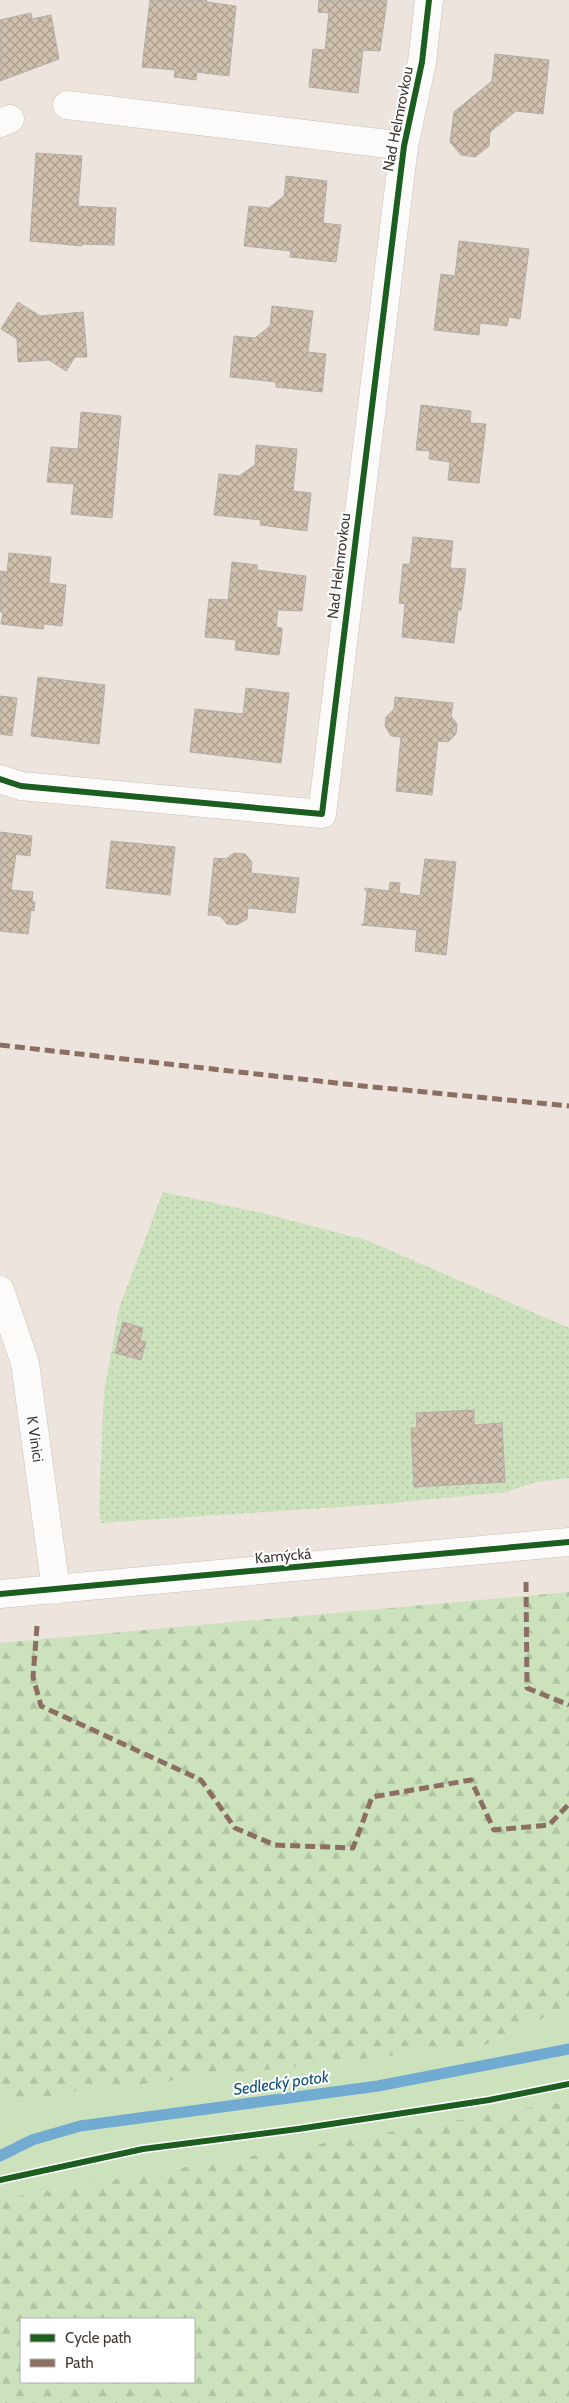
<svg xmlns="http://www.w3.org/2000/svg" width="569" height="2403" viewBox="0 0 569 2403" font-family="Cabin,sans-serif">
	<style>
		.grass { fill: #cce2bd }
		.forest { fill: url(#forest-firs); fill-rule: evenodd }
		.garden { fill: url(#garden-dots); fill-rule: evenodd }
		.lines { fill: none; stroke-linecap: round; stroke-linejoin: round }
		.stream { stroke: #71abd2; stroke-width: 11 }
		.building { fill: url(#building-cross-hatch); stroke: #b4ada8 }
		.minor-casing { stroke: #c7c1ba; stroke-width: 29 }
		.secondary-casing { stroke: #c7c1ba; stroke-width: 29 }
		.minor { stroke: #fcfbfa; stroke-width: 28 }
		.secondary { stroke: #fcfbfa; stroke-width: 28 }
		.quiet { stroke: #8d6e63; stroke-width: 5; stroke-dasharray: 10 5; stroke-linecap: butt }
		.cycleway-casing { stroke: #fff; stroke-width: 9 }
		.cycleway { stroke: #1b5e20; stroke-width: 6 }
		.labels { text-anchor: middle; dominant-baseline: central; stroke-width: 4; stroke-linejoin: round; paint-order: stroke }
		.street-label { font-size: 15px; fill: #403a35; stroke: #fff }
		.water-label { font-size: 16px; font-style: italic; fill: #0f5078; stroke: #fff }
	</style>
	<defs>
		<pattern id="forest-firs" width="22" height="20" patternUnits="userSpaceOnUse" patternTransform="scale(1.25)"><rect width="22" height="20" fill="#cce2bd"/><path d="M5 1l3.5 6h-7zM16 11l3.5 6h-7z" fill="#b0c3a3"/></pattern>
		<pattern id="garden-dots" width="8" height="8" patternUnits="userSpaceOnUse" patternTransform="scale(1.25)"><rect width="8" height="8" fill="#cce2bd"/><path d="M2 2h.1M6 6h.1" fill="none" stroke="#b0c3a3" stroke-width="1.8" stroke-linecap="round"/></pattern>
		<pattern id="building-cross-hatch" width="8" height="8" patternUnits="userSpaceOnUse" patternTransform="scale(1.25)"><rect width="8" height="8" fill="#d0c0ae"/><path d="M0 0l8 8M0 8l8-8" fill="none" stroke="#aa9d8e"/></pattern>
	</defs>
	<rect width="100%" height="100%" fill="#ede5dd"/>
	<polygon class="grass" points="569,2006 569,2101 0,2199 0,2097 13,2106 63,2093 485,2045"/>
	<g class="forest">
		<polygon points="569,1592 569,2006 485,2045 63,2093 13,2106 0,2097 0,1643"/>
		<path d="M569 2101V2403H0V2199ZM194 2319V2382H21V2319Z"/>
	</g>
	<path class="garden" d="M163 1192 262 1213 366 1240 569 1328V1478L536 1482 506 1492 383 1504 101 1523 99 1510 104 1392 119 1308ZM123 1322 143 1328 140 1341 146 1343 141 1360 115 1352ZM474 1411V1425L502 1423 505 1482 414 1487 411 1428H417L416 1414Z"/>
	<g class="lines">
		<polyline class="stream" points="0,2156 32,2140 80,2126 378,2086 569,2049"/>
	</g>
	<g class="building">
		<polygon points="150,0 207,0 206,2 236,6 229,76 197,72 196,80 174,77 175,70 142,67"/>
		<polygon points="319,0 387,0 380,51 363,50 358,93 309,87 313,49 325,50 329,13 318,12"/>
		<polygon points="31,13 32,19 51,15 59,59 0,81 0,20"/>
		<polygon points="495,54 549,60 543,114 516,111 490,132 489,146 475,157 461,155 450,142 454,112 492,81"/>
		<polygon points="36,153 82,156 78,206 116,208 114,245 82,244 82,246 30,241"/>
		<polygon points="286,176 327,181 323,223 341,225 336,262 290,257 291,251 244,246 249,206 269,208 284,196"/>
		<polygon points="459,241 529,249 520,319 509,317 507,326 480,323 479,335 434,330 441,274 455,276"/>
		<polygon points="18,302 40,316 83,312 87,357 75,357 66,371 49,360 18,362 17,339 1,329"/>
		<polygon points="272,306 313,311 308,352 326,354 322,392 276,387 276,382 230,377 234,336 255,338 270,326"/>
		<polygon points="421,405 471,411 470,423 486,424 479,483 448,480 450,462 429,459 430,451 416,450"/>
		<polygon points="81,412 121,416 112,518 71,514 74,484 47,482 51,447 78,449"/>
		<polygon points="256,445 297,449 293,491 311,493 307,531 260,525 261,520 214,515 219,474 239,476 255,465"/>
		<polygon points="413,537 453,541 450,568 466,569 461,610 458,610 454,643 402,637 405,604 399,603 403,564 410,564"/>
		<polygon points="9,553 51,557 49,583 66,585 62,626 44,624 43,629 1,624 3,612 0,612 0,571 7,572"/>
		<polygon points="232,562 257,565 257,570 306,576 302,611 278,610 276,627 282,628 282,634 279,655 235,650 236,640 205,637 209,599 228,600"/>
		<polygon points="38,677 105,685 99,744 31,736"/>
		<polygon points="246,688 289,693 281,763 190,752 195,709 243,714"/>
		<polygon points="0,696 17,698 12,736 0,734"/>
		<polygon points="395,697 453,703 451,716 457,724 456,734 448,742 438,741 432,795 396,791 401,737 391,736 385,726 386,717 394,709"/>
		<polygon points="0,832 32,836 30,856 16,854 11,890 33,892 32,902 35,902 34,911 31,910 28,934 0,931"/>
		<polygon points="111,841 175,847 170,895 106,888"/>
		<polygon points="234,853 245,854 252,862 251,873 299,878 295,913 248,908 247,919 237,925 227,924 220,916 208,915 214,858 226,859"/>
		<polygon points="425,859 456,862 446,955 415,951 417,930 361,925 364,923 367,891 365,890 365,888 389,891 390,882 400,883 399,893 420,896"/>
		<polygon points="123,1322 143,1328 140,1341 146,1342 141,1360 115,1353"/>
		<polygon points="474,1410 474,1425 502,1423 505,1482 414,1487 411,1428 417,1428 416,1413"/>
	</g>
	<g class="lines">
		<g class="minor-casing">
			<g id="minor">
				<polyline points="67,105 404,146"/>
				<polyline points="0,123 10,119"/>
				<polyline points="0,779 21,786 322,814 404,146 422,62 429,0"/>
				<polyline points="0,1290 25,1363 56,1590"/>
			</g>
		</g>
		<g class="secondary-casing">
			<polyline id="secondary" points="0,1594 569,1542"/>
		</g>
		<use href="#minor" class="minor"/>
		<use href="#secondary" class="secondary"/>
		<g class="quiet">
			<polyline points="0,1045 363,1086 569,1106"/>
			<polyline points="526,1582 527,1688 569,1705"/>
			<polyline points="37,1626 33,1677 41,1706 201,1780 235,1828 275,1845 353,1848 372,1797 471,1780 494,1830 549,1825 569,1804"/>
		</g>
		<g class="cycleway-casing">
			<g id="cycleway">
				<polyline points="0,779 21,786 322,814 404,146 422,62 429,0"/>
				<polyline points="0,1594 569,1542"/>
				<polyline points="0,2180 143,2149 298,2129 489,2100 569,2084"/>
			</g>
		</g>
		<use href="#cycleway" class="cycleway"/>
	</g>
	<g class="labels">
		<g class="street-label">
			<text transform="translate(398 119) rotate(-79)">Nad Helmrovkou</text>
			<text transform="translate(339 566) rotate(-83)">Nad Helmrovkou</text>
			<text transform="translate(35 1439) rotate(82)">K Vinici</text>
			<text transform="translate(283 1556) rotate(-5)">Kamýcká</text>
		</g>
		<g class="water-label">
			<text transform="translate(281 2083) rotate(-8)">Sedlecký potok</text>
		</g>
	</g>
	<rect x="20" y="2318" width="175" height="65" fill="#ffffff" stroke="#b3b0ae"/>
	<rect x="30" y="2334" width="25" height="8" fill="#1b5e20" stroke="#b3b0ae"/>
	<text x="65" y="2343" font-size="15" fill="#403a35">Cycle path</text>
	<rect x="30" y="2359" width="25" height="8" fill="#8d6e63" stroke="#b3b0ae"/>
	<text x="65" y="2368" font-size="15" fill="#403a35">Path</text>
</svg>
